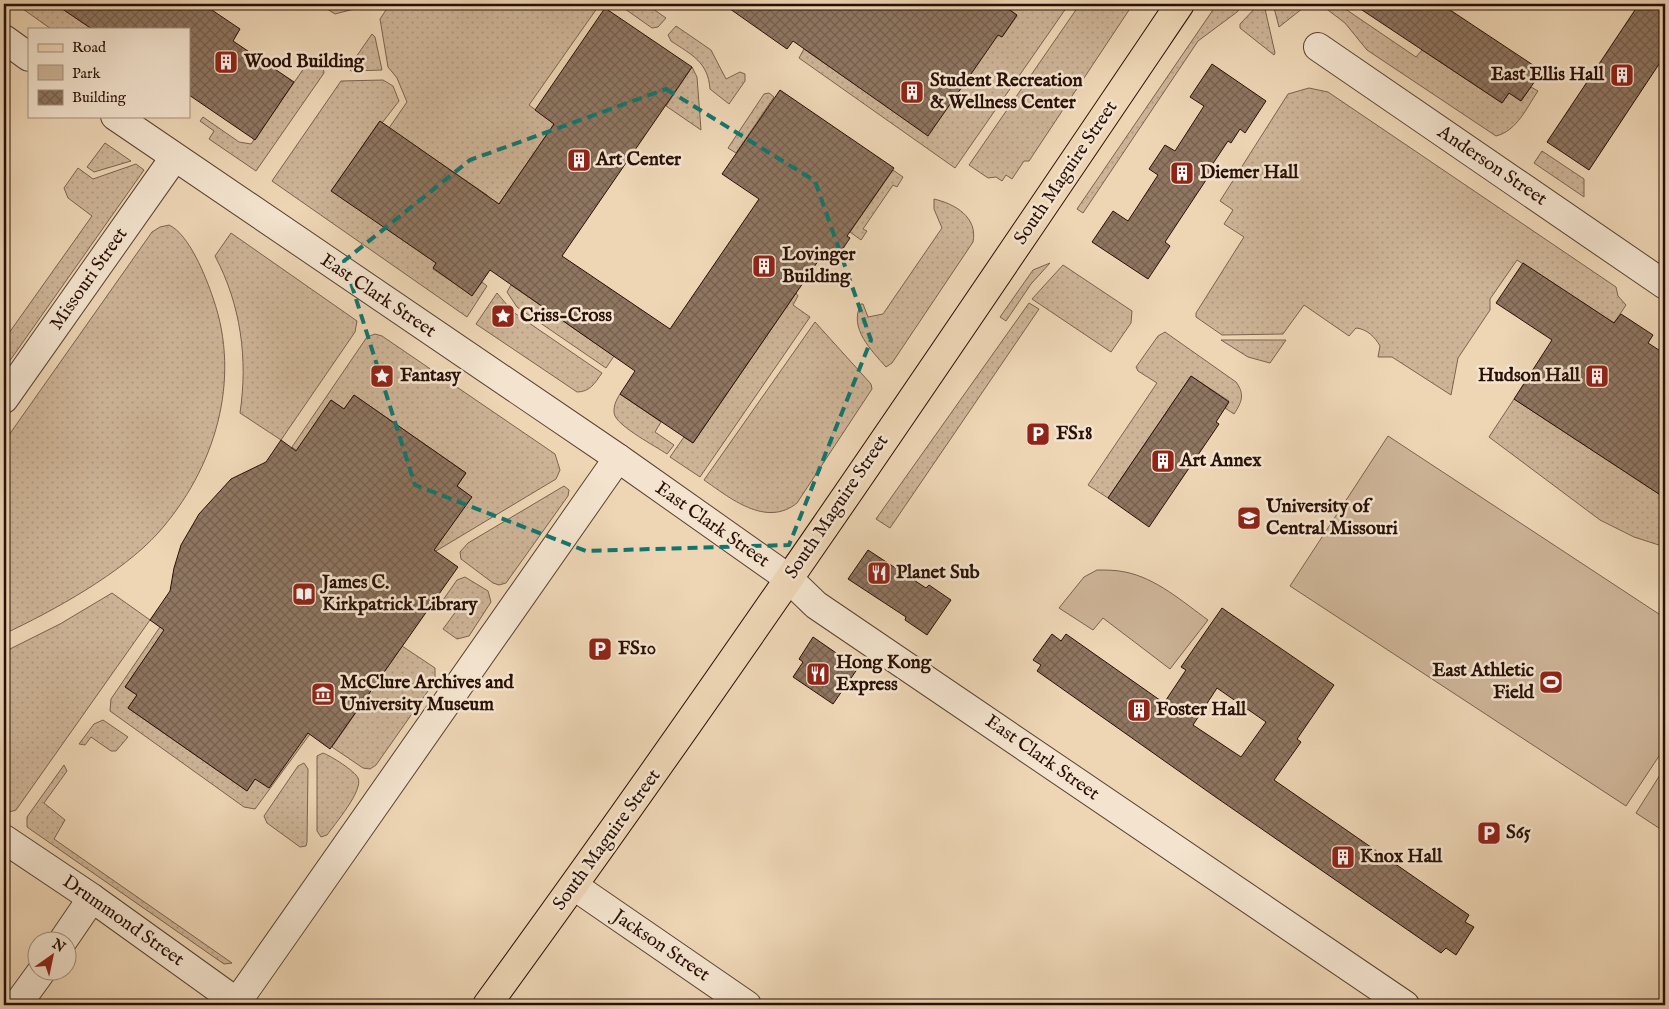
<svg xmlns="http://www.w3.org/2000/svg" width="1669" height="1009" viewBox="0 0 1669 1009" font-family="'IM FELL English',serif">
	<style>
		.grass { fill: url(#grass-dots); stroke: #7b624e }
		.park { fill: #cdb497; stroke: #7b624e }
		.building { fill: url(#building-cross-hatch); stroke: #290f06; fill-rule: evenodd }
		.lines { fill: none; stroke-linecap: round; stroke-linejoin: round }
		.minor-casing { stroke: #5a4132; stroke-width: 30 }
		.tertiary-casing { stroke: #5a4132; stroke-width: 30 }
		.primary-casing { stroke: #290f06; stroke-width: 30 }
		.minor { stroke: #f4e4cf; stroke-width: 28 }
		.tertiary { stroke: #f4e4cf; stroke-width: 28 }
		.primary { stroke: #eed6b5; stroke-width: 28 }
		.marked { fill: none; stroke: #0f766e; stroke-width: 4; stroke-dasharray: 10 6; stroke-linejoin: round }
		.labels { text-anchor: middle; dominant-baseline: central; stroke-width: 5; stroke-linejoin: round; paint-order: stroke }
		.poi-label { font-size: 19px; font-weight: bold; fill: #290f06; stroke: #f4e4cf; text-anchor: start }
		.street-label { font-size: 19px; fill: #290f06; stroke: #f4e4cf }
	</style>
	<defs>
		<pattern id="grass-dots" width="8" height="8" patternUnits="userSpaceOnUse" patternTransform="scale(1.25)"><rect width="8" height="8" fill="#cdb497"/><path d="M2 2h.1M6 6h.1" fill="none" stroke="#b09a81" stroke-width="1.8" stroke-linecap="round"/></pattern>
		<pattern id="building-cross-hatch" width="8" height="8" patternUnits="userSpaceOnUse" patternTransform="scale(1.25)"><rect width="8" height="8" fill="#8f7661"/><path d="M0 0l8 8M0 8l8-8" fill="none" stroke="#755f4e"/></pattern>
	</defs>
	<rect width="100%" height="100%" fill="#eed6b5"/>
	<filter id="stains"><feTurbulence type="fractalNoise" baseFrequency=".004" numOctaves="4"/><feColorMatrix values="0 0 0 0 .2 0 0 0 0 .09 0 0 0 0 .02 0 0 0 .5 -.17"/></filter>
	<radialGradient id="worn" r=".72"><stop offset=".6" stop-color="#630" stop-opacity="0"/><stop offset="1" stop-color="#630" stop-opacity=".3"/></radialGradient>
	<g class="grass">
		<polygon points="16,4 55,4 92,29 51,29"/>
		<polygon points="319,4 362,4 358,8 335,14"/>
		<polygon points="390,4 600,4 529,105 554,124 479,233 487,195 389,128 407,102 397,78 388,67 380,19"/>
		<polygon points="618,4 646,4 666,18 658,27 652,28"/>
		<polygon points="1004,4 1069,4 955,168 799,58 804,49 928,135 992,31 1002,37 1017,16"/>
		<polygon points="1080,4 1133,4 1029,161 1024,161 1012,179 1006,175 1002,181 996,177 988,178 969,165"/>
		<polygon points="1217,4 1244,4 1237,12 1198,41 1083,213 1077,209"/>
		<polygon points="1259,4 1265,9 1275,53 1274,55 1240,28 1240,24"/>
		<polygon points="1273,4 1299,4 1303,8 1279,27"/>
		<path d="M1320 4H1338L1416 57 1422 50 1502 103 1509 93 1521 101 1531 87 1538 91C1527 107 1517 131 1496 136L1367 50 1345 23Z"/>
		<path d="M676 26 711 50 726 79 740 72 745 74V81L729 104 710 89C708 62 692 55 671 41L668 35Z"/>
		<polygon points="372,34 375,37 382,70 351,71 349,67"/>
		<polygon points="309,61 319,68 323,65 324,73 256,171 209,139 214,131 200,121 203,117 239,142 251,144"/>
		<polygon points="692,67 697,77 701,130 666,106"/>
		<polygon points="383,80 393,86 399,101 382,123 379,122 332,191 436,263 433,269 472,295 482,282 487,286 467,317 272,181 341,81"/>
		<path d="M1309 88 1328 92 1616 287 1618 296 1626 305 1614 323 1517 260 1490 299V310L1458 358 1451 395 1392 357H1378L1380 346C1375 337 1367 329 1356 328L1349 336 1304 305 1283 334 1222 335 1196 317V313L1244 237 1224 224 1233 210 1220 201 1288 94Z"/>
		<polygon points="769,93 774,97 736,153 728,148 764,94"/>
		<polygon points="105,143 131,161 94,172 87,167"/>
		<polygon points="1542,151 1584,179 1584,197 1534,163"/>
		<polygon points="136,164 144,170 4,369 4,340 92,216 68,198 64,188 78,168 93,179"/>
		<polygon points="893,170 903,177 897,187 893,185 863,229 867,231 861,240 850,232"/>
		<path d="M934 199C955 204 978 217 973 242L892 363 886 367C872 351 848 328 861 304H863L868 317 883 314 942 228 934 209Z"/>
		<path d="M169 225C189 234 206 277 213 298 242 380 215 469 158 533 122 573 53 611 4 634V442L152 232 160 227Z"/>
		<path d="M231 233 357 321 355 332 281 440 240 413C248 359 241 305 215 256Z"/>
		<polygon points="1050,263 1031,284 1006,321 1000,317 1033,270"/>
		<polygon points="1063,265 1132,311 1131,323 1111,352 1032,299"/>
		<polygon points="511,285 614,356 606,368 517,307 507,292"/>
		<path d="M497 293 513 312 602 373C595 383 590 392 577 392L476 324Z"/>
		<polygon points="796,293 798,296 793,305 810,317 700,477 670,457 684,437 693,443"/>
		<polygon points="1029,303 1039,309 890,528 876,519"/>
		<path d="M815 322 871 384 872 389 797 503C766 528 730 498 704 480Z"/>
		<path d="M1165 332 1236 382C1245 394 1242 402 1234 414L1225 408 1229 401 1191 376 1108 498 1088 485 1157 383 1138 371 1136 367 1158 336Z"/>
		<polygon points="375,334 382,336 555,454 560,470 556,479 436,551 434,550 471,497 457,486 466,473 354,395 344,409 331,400 297,451 292,447 367,337"/>
		<polygon points="1221,340 1286,340 1270,363 1248,357"/>
		<path d="M620 394 661 422 655 432 674 445 667 454C655 446 621 428 615 416 612 409 616 400 620 394Z"/>
		<polygon points="1514,399 1665,498 1665,547 1634,537 1600,520 1489,437"/>
		<polygon points="564,486 569,490 568,496 506,583 499,585 493,583 461,559 460,552 468,543"/>
		<polygon points="465,577 488,591 491,602 469,636 457,639 443,629 457,610 443,600 457,580"/>
		<polygon points="112,593 150,620 16,810 6,813 4,812 4,652 60,624"/>
		<polygon points="160,627 165,630 125,687 137,695 128,708 247,791 255,779 308,733 310,734 255,809 244,807 110,711 111,699"/>
		<polygon points="402,646 435,668 435,681 376,765 370,769 363,768 332,747"/>
		<polygon points="103,720 128,737 116,751 111,751 91,737 85,745 79,744 94,724"/>
		<path d="M323 753C331 756 355 771 358 778 364 790 334 825 327 835L321 837 317 831V756Z"/>
		<polygon points="304,763 308,769 307,842 306,846 300,847 267,823 264,816 298,766"/>
		<polygon points="64,765 67,771 44,803 65,820 54,839 232,963 224,964 27,827 27,817"/>
	</g>
	<g class="park">
		<polygon points="1388,436 1665,618 1665,747 1626,806 1290,586"/>
		<path d="M1097 570C1106 570 1116 570 1125 572 1156 578 1183 602 1208 620L1170 669 1103 618 1093 630 1059 608 1084 577Z"/>
		<polygon points="1665,767 1665,832 1636,813"/>
	</g>
	<g class="building">
		<polygon points="55,4 203,4 240,29 233,41 294,82 255,140 189,95 189,29 92,29"/>
		<polygon points="723,4 1001,4 1017,15 1002,37 998,35 928,136 793,41 787,49"/>
		<polygon points="1353,4 1441,4 1542,71 1521,101 1509,93 1502,103"/>
		<polygon points="1639,4 1665,4 1665,55 1589,170 1547,142"/>
		<polygon points="605,8 692,67 562,256 670,329 759,199 722,174 780,90 894,168 847,236 850,238 836,259 825,251 693,443 620,394 635,371 490,270 472,296 433,268 436,263 331,191 380,121 499,204 554,124 535,110"/>
		<polygon points="1212,64 1266,101 1245,133 1240,129 1231,143 1228,141 1210,168 1212,171 1165,242 1170,246 1148,279 1092,242 1113,211 1128,221 1158,175 1149,169 1165,145 1175,151 1204,106 1190,97"/>
		<polygon points="1523,263 1614,323 1621,314 1653,335 1648,343 1665,354 1665,498 1514,399 1552,340 1496,303"/>
		<polygon points="1191,376 1229,402 1216,422 1219,424 1149,527 1108,498"/>
		<polygon points="354,395 466,473 457,486 472,497 434,550 458,567 330,749 308,733 269,788 255,779 247,791 128,708 137,695 125,687 164,630 150,620 170,591 174,568 181,545 199,514 231,479 266,462 281,440 296,451 331,400 344,409"/>
		<polygon points="868,550 926,588 929,585 951,600 927,635 905,620 906,617 848,579"/>
		<path d="M1222 608 1334 685 1297 739 1301 742 1274 780 1469 915 1465 922 1474 927 1456 955 1446 948 1441 953 1217 798 1037 671 1041 665 1033 660 1052 634 1061 641 1066 634 1164 703 1186 670 1181 667ZM1217 688 1266 722 1241 757 1193 725Z"/>
		<polygon points="813,637 858,668 833,704 793,677 803,662 799,659"/>
	</g>
	<g class="lines">
		<g class="minor-casing">
			<g id="minor">
				<polyline points="1318,47 1665,285"/>
				<polyline points="4,399 174,158"/>
				<polyline points="4,839 92,898 241,1005"/>
				<polyline points="574,886 747,1005"/>
				<polyline points="62,942 92,898"/>
				<polyline points="237,1002 618,458"/>
				<polyline points="17,1005 41,972"/>
			</g>
		</g>
		<g class="tertiary-casing">
			<g id="tertiary">
				<polyline points="4,39 29,57"/>
				<polyline points="115,116 618,458 788,578 816,605 1405,1005"/>
			</g>
		</g>
		<g class="primary-casing">
			<path id="primary" d="M487 1005C726 677 953 340 1180 4"/>
		</g>
		<use href="#minor" class="minor"/>
		<use href="#tertiary" class="tertiary"/>
		<use href="#primary" class="primary"/>
	</g>
	<path class="marked" d="M666 89 815 181 871 340 789 545 586 551 415 485 344 261 470 160Z"/>
	<defs>
		<g id="building-square" transform="scale(1.25)"><rect x="-9" y="-9" width="18" height="18" rx="4" fill="#8f2418" stroke="#f4e4cf"/><path d="M-4-6H4V6H1V3H-1V6H-4ZM-2.5-4.3h1.7v1.8h-1.7ZM.8-4.3h1.7v1.8H.8ZM-2.5-1h1.7V.8h-1.7ZM.8-1h1.7V.8H.8Z" fill="#fff"/></g>
		<g id="sight-square" transform="scale(1.25)"><rect x="-9" y="-9" width="18" height="18" rx="4" fill="#8f2418" stroke="#f4e4cf"/><path d="M0-6L1.8-2.2L6-1.7L2.9 1.2L3.7 5.4L0 3.3L-3.7 5.4L-2.9 1.2L-6-1.7L-1.8-2.2Z" fill="#fff"/></g>
		<g id="parking-square" transform="scale(1.25)"><rect x="-9" y="-9" width="18" height="18" rx="4" fill="#8f2418" stroke="#f4e4cf"/><path d="M-3.5-5.5H1a3.5 3.5 0 0 1 0 7H-1V5.5H-3.5ZM-1-3.4V-.6H.8a1.4 1.4 0 0 0 0-2.8Z" fill="#fff"/></g>
		<g id="university-square" transform="scale(1.25)"><rect x="-9" y="-9" width="18" height="18" rx="4" fill="#8f2418" stroke="#f4e4cf"/><path d="M0-5L7-2L0 1L-7-2ZM-4 1L0 2.5L4 1V4Q0 6-4 4Z" fill="#fff"/></g>
		<g id="restaurant-square" transform="scale(1.25)"><rect x="-9" y="-9" width="18" height="18" rx="4" fill="#8f2418" stroke="#f4e4cf"/><path d="M-5-6h1v4h1v-4h1v4h1v-4h1v5L-1.5 .5V6h-2V.5L-5-1ZM5-6V6H3V1.5H1.5Q1.5-4 5-6Z" fill="#fff"/></g>
		<g id="library-square" transform="scale(1.25)"><rect x="-9" y="-9" width="18" height="18" rx="4" fill="#8f2418" stroke="#f4e4cf"/><path d="M-6-4Q-3-5.5-.7-3.5V5Q-3 3-6 4ZM6-4Q3-5.5 .7-3.5V5Q3 3 6 4Z" fill="#fff"/></g>
		<g id="stadium-square" transform="scale(1.25)"><rect x="-9" y="-9" width="18" height="18" rx="4" fill="#8f2418" stroke="#f4e4cf"/><path d="M0-5a6.5 5 0 1 0 0 10a6.5 5 0 1 0 0-10ZM-3.5-1.8h7v3.6h-7Z" fill="#fff"/></g>
		<g id="museum-square" transform="scale(1.25)"><rect x="-9" y="-9" width="18" height="18" rx="4" fill="#8f2418" stroke="#f4e4cf"/><path d="M0-6L6-3V-2H-6V-3ZM-5-1h2V3h-2ZM-1-1h2V3h-2ZM3-1h2V3H3ZM-6 4H6V6H-6Z" fill="#fff"/></g>
	</defs>
	<g fill-rule="evenodd">
		<use href="#building-square" x="226" y="62"/>
		<use href="#building-square" x="1622" y="75"/>
		<use href="#building-square" x="912" y="92"/>
		<use href="#building-square" x="579" y="160"/>
		<use href="#building-square" x="1182" y="173"/>
		<use href="#building-square" x="764" y="266"/>
		<use href="#sight-square" x="503" y="316"/>
		<use href="#sight-square" x="382" y="376"/>
		<use href="#building-square" x="1597" y="376"/>
		<use href="#parking-square" x="1038" y="434"/>
		<use href="#building-square" x="1163" y="461"/>
		<use href="#university-square" x="1249" y="518"/>
		<use href="#restaurant-square" x="879" y="573"/>
		<use href="#library-square" x="304" y="594"/>
		<use href="#parking-square" x="600" y="649"/>
		<use href="#restaurant-square" x="818" y="674"/>
		<use href="#stadium-square" x="1551" y="682"/>
		<use href="#museum-square" x="323" y="694"/>
		<use href="#building-square" x="1139" y="710"/>
		<use href="#parking-square" x="1489" y="833"/>
		<use href="#building-square" x="1343" y="857"/>
	</g>
	<g class="labels">
		<g class="poi-label">
			<text x="244" y="62">Wood Building</text>
			<text x="1604" y="75" text-anchor="end">East Ellis Hall</text>
			<text x="930" y="81">Student Recreation<tspan x="930" dy="22">&amp; Wellness Center</tspan></text>
			<text x="596" y="160">Art Center</text>
			<text x="1200" y="173">Diemer Hall</text>
			<text x="782" y="255">Lovinger<tspan x="782" dy="22">Building</tspan></text>
			<text x="520" y="316">Criss-Cross</text>
			<text x="400" y="376">Fantasy</text>
			<text x="1580" y="376" text-anchor="end">Hudson Hall</text>
			<text x="1056" y="434">FS18</text>
			<text x="1180" y="461">Art Annex</text>
			<text x="1266" y="507">University of<tspan x="1266" dy="22">Central Missouri</tspan></text>
			<text x="896" y="573">Planet Sub</text>
			<text x="322" y="583">James C.<tspan x="322" dy="22">Kirkpatrick Library</tspan></text>
			<text x="618" y="649">FS10</text>
			<text x="836" y="663">Hong Kong<tspan x="836" dy="22">Express</tspan></text>
			<text x="1534" y="671" text-anchor="end">East Athletic<tspan x="1534" dy="22">Field</tspan></text>
			<text x="340" y="683">McClure Archives and<tspan x="340" dy="22">University Museum</tspan></text>
			<text x="1156" y="710">Foster Hall</text>
			<text x="1506" y="833">S65</text>
			<text x="1360" y="857">Knox Hall</text>
		</g>
		<g class="street-label">
			<text transform="translate(1492 166) rotate(34)">Anderson Street</text>
			<text transform="translate(1066 173) rotate(-56)">South Maguire Street</text>
			<text transform="translate(89 279) rotate(-55)">Missouri Street</text>
			<text transform="translate(378 296) rotate(34)">East Clark Street</text>
			<text transform="translate(837 507) rotate(-56)">South Maguire Street</text>
			<text transform="translate(712 525) rotate(35)">East Clark Street</text>
			<text transform="translate(1042 758) rotate(35)">East Clark Street</text>
			<text transform="translate(607 840) rotate(-54)">South Maguire Street</text>
			<text transform="translate(123 921) rotate(35)">Drummond Street</text>
			<text transform="translate(661 946) rotate(34)">Jackson Street</text>
		</g>
	</g>
	<rect width="1669" height="1009" fill="none" stroke="#eed6b5" stroke-width="20"/>
	<rect x="5" y="5" width="1659" height="999" fill="none" stroke="#290f06" stroke-width="2.5"/>
	<rect x="10" y="10" width="1649" height="989" fill="none" stroke="#290f06"/>
	<rect x="28" y="28" width="162" height="90" fill="#f4e4cf" stroke="#a38f7f"/>
	<rect x="38" y="44" width="25" height="8" fill="#eed6b5" stroke="#a38f7f"/>
	<text x="72" y="52" font-size="15" fill="#290f06">Road</text>
	<rect x="38" y="65" width="25" height="15" fill="#cdb497" stroke="#a38f7f"/>
	<text x="72" y="78" font-size="15" fill="#290f06">Park</text>
	<rect x="38" y="90" width="25" height="15" fill="url(#building-cross-hatch)" stroke="#a38f7f"/>
	<text x="72" y="102" font-size="15" fill="#290f06">Building</text>
	<g transform="translate(52 956) rotate(33)"><circle r="24" fill="#f4e4cf" stroke="#a38f7f"/>
	<path d="M0-4L9 19L0 12L-9 19Z" fill="#8f2418"/>
	<text y="-8" font-size="14" font-weight="bold" text-anchor="middle" fill="#290f06">N</text>
	</g>
	<rect width="100%" height="100%" filter="url(#stains)"/>
	<rect width="100%" height="100%" fill="url(#worn)"/>
</svg>
